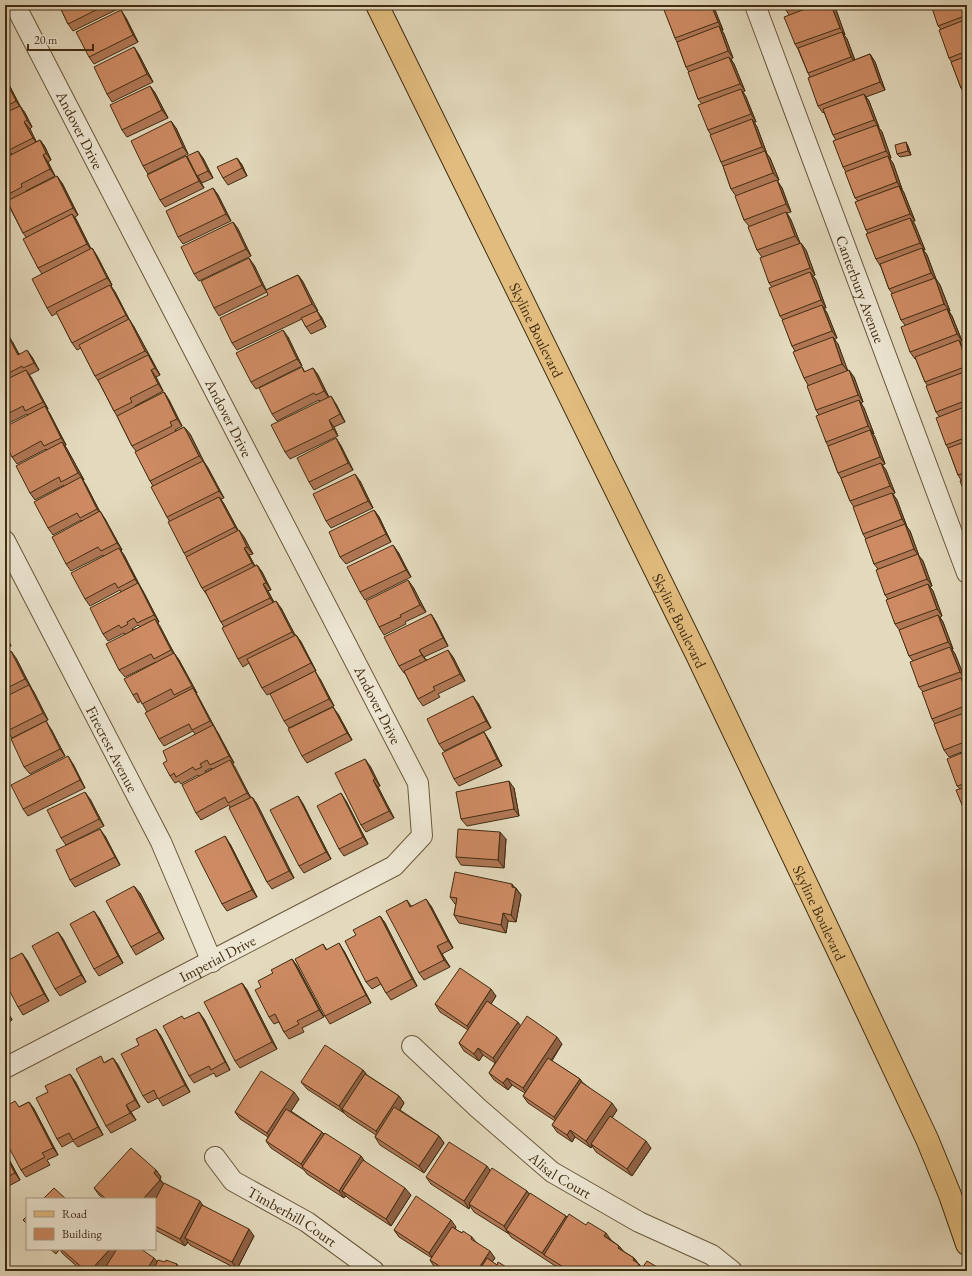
<svg xmlns="http://www.w3.org/2000/svg" width="972" height="1276" viewBox="0 0 972 1276" font-family="'EB Garamond',serif">
	<style>
		.lines { fill: none; stroke-linecap: round; stroke-linejoin: round }
		.street-casing { stroke: #6a583c; stroke-width: 22 }
		.primary-casing { stroke: #412d12; stroke-width: 24 }
		.street { stroke: #ede6d3; stroke-width: 20 }
		.primary { stroke: #e2bc7e; stroke-width: 22 }
		.wall { fill: #b07755; stroke: #412d12; fill-rule: evenodd }
		.shaded-wall { fill: #906145; stroke: #412d12 }
		.building { fill: #cd8a63; stroke: #412d12 }
		.labels { text-anchor: middle; dominant-baseline: central; stroke-width: 3; stroke-linejoin: round; paint-order: stroke }
		.street-label { font-size: 15px; fill: #412d12; stroke: #ede6d3 }
	</style>
	<rect width="100%" height="100%" fill="#e3d9bc"/>
	<filter id="stains"><feTurbulence type="fractalNoise" baseFrequency=".005" numOctaves="4"/><feColorMatrix values="0 0 0 0 .2 0 0 0 0 .09 0 0 0 0 .02 0 0 0 .5 -.17"/></filter>
	<radialGradient id="worn" r=".72"><stop offset=".6" stop-color="#630" stop-opacity="0"/><stop offset="1" stop-color="#630" stop-opacity=".3"/></radialGradient>
	<g class="lines">
		<g class="street-casing">
			<g id="street">
				<path id="s1" d="M755 5 967 573"/>
				<path id="s2" d="M5 541 161 842 212 962"/>
				<path id="s3" d="M412 1046 478 1108 552 1172 639 1222 712 1255 732 1271"/>
				<path id="s4" d="M5 1068 394 866 422 836 418 783 15 5"/>
				<path id="s5" d="M215 1157 233 1181 307 1222 374 1271"/>
			</g>
		</g>
		<g class="primary-casing">
			<g id="primary">
				<path id="s6" d="M377 5 697 655 846 967 927 1139 950 1195 967 1244"/>
			</g>
		</g>
		<use href="#street" class="street"/>
		<use href="#primary" class="primary"/>
	</g>
	<g class="wall">
		<polygon points="59,5 118,5 120,8 73,31 68,24"/>
		<polygon points="662,5 713,5 723,30 722,30 724,34 733,58 731,59 734,64 745,91 743,92 746,97 756,122 754,122 757,127 767,154 770,158 779,180 777,181 782,188 791,212 787,213 791,220 800,243 806,250 815,275 813,276 816,280 826,308 824,308 827,313 837,338 834,340 838,344 847,371 854,377 863,402 861,403 864,408 874,434 873,434 875,437 885,464 882,465 886,470 895,493 893,494 897,500 907,527 910,531 919,556 923,561 932,586 930,587 933,591 942,616 940,617 943,622 953,649 952,649 955,654 965,679 962,680 966,685 967,689 967,750 949,757 944,750 935,724 932,719 923,692 919,687 913,661 909,656 900,631 895,624 888,599 885,595 878,569 874,564 866,539 863,534 854,507 850,501 841,478 838,473 828,446 826,442 819,415 816,410 808,385 804,378 795,351 792,346 783,320 780,316 772,287 769,283 762,257 757,250 749,226 744,220 736,196 731,189 723,166 721,162 711,135 708,130 702,104 698,99 689,72 686,67 677,42 675,38 665,10"/>
		<polygon points="784,5 833,5 835,7 845,35 844,35 847,39 855,60 870,54 875,62 885,90 866,97 869,101 879,128 882,132 891,158 889,159 893,163 902,189 904,193 915,221 913,221 915,225 925,250 923,250 927,255 936,279 940,285 950,311 949,311 952,316 962,341 960,342 964,348 967,355 967,499 961,480 958,475 948,448 946,445 939,416 936,412 928,386 925,382 916,359 915,359 910,352 905,325 901,320 892,293 889,289 881,267 876,259 868,233 866,230 858,201 855,198 846,172 843,167 836,140 833,135 824,112 823,113 818,106 810,77 808,73 798,49 795,44 789,15 786,10"/>
		<polygon points="967,5 967,103 964,93 961,88 951,61 949,58 941,29 938,26"/>
		<polygon points="126,18 138,42 94,64 89,57"/>
		<polygon points="134,47 139,55 153,82 112,102 107,94"/>
		<path d="M5 77 20 106 25 113 32 127 30 129 36 142 40 140 45 147 51 160 48 162 55 176 26 191 62 183 78 215 75 217 91 249 92 248 97 256 112 285 111 286 115 292 129 319 134 327 160 375 156 377 163 391 135 406V407L164 392 169 400 182 426 175 430 176 431 184 427 190 434 204 462 208 468 224 498 221 499 224 504 238 530 244 537 253 554 249 555 255 566 257 565 262 572 271 590 268 591 274 602 281 608 295 635H296L301 642 316 671 267 695 262 688 249 663 243 667 238 659 224 627 221 622 207 595 202 588 186 556 184 553 170 522 167 517 153 486 150 481 136 451 132 446 117 416 114 411 99 382 95 376 81 348 77 350 72 343 57 313 52 316 47 308 42 274 38 268 26 237 23 233 7 202 5 198ZM11 153 12 154 7 157 6 155Z"/>
		<polygon points="150,86 155,93 168,118 127,137 122,130"/>
		<polygon points="176,128 188,154 148,174 143,166"/>
		<polygon points="908,146 911,155 900,157 897,154"/>
		<polygon points="203,158 213,178 202,183 197,176 204,188 165,207 160,200 191,163"/>
		<polygon points="237,158 242,165 247,176 228,185 223,178"/>
		<polygon points="213,188 218,195 231,221 183,244 178,237"/>
		<polygon points="233,222 238,229 251,256 199,281 194,274"/>
		<polygon points="254,265 266,290 298,275 303,282 317,311 322,318 326,327 311,334 306,327 302,319 237,350 232,343 268,295 267,292 219,316 214,308"/>
		<path d="M5 328 10 338 13 343 19 354 32 357 39 370 29 375 48 409H47L50 414 66 445 65 446 67 449 84 480H83L86 485 100 512 105 519 122 550 121 551 124 555 159 622 157 623 174 653 179 660 197 693H196L215 728 218 733 234 763 232 764 251 798 252 797 257 804 294 878 272 889 267 882 229 805 201 820 196 813 199 776 198 775 181 784 179 781 175 783 170 776 167 761 195 734 193 731 164 746 159 739 147 712 141 701 138 703 133 695 156 662 125 677 119 670 125 634 124 633 108 641 103 634 121 592 120 590 90 606 85 599 104 556 103 555 71 571 66 564 82 521 81 520 53 535 48 528 64 486V485L35 500 30 493 47 450 46 449 17 464 12 457 28 415 27 414 5 425V380L8 379 5 380ZM138 625 140 627 133 630 132 629ZM211 768 212 769 206 772 205 771Z"/>
		<polygon points="288,337 302,366 256,389 251,382"/>
		<polygon points="302,367 305,372 313,368 318,375 329,397 336,404 345,422 334,427 338,436 290,459 285,452 320,401 319,400 277,421 272,414"/>
		<polygon points="336,438 341,446 353,470 314,490 309,482"/>
		<polygon points="360,481 373,508 331,528 326,521"/>
		<polygon points="374,510 379,517 391,542 346,564 340,557"/>
		<polygon points="398,552 411,577 365,600 360,592"/>
		<polygon points="413,587 426,612 405,622 406,624 384,635 379,627"/>
		<polygon points="431,614 436,622 448,646 424,657 426,660 453,657 465,681 438,694 440,697 423,706 418,699 405,673 404,673 399,666"/>
		<polygon points="5,633 11,646 5,649"/>
		<polygon points="5,654 16,658 48,720 12,738 5,727"/>
		<polygon points="320,679 334,706 289,728 284,721"/>
		<polygon points="478,703 491,728 444,751 439,744"/>
		<polygon points="338,714 352,740 307,763 302,756"/>
		<polygon points="51,729 65,756 30,774 24,767"/>
		<polygon points="489,740 502,766 459,786 454,779"/>
		<polygon points="967,751 967,817 966,815 960,789 957,786"/>
		<polygon points="73,764 85,788 28,816 23,809"/>
		<polygon points="370,766 380,786 378,787 394,818 366,832 361,825"/>
		<polygon points="514,788 519,816 467,826 461,819"/>
		<polygon points="298,796 303,804 331,859 304,873 299,866"/>
		<polygon points="90,799 104,826 66,845 61,838"/>
		<polygon points="346,801 368,844 344,856 339,849"/>
		<polygon points="105,836 120,865 75,887 70,880"/>
		<polygon points="506,839 504,868 461,865 456,857"/>
		<polygon points="230,844 257,897 227,911 222,904"/>
		<polygon points="515,888 516,888 521,895 516,922 508,921 506,933 459,923 454,915 456,904 455,904 450,897"/>
		<polygon points="140,893 164,939 136,955 131,947"/>
		<polygon points="407,900 411,906 431,906 453,948 442,954 450,967 424,980 419,973"/>
		<polygon points="380,916 385,923 417,986 391,1000 386,993 381,984 372,989 366,982 356,935"/>
		<polygon points="99,918 123,963 99,976 94,969"/>
		<polygon points="58,932 63,939 86,982 60,996 55,989"/>
		<polygon points="323,944 327,950 344,951 371,1003 330,1024 325,1016"/>
		<polygon points="292,959 297,966 324,1017 302,1028 304,1032 289,1039 284,1032 279,1022 274,1024 269,1017 261,987 273,973"/>
		<polygon points="27,960 49,1001 23,1015 18,1007"/>
		<polygon points="242,983 247,990 277,1049 240,1068 235,1061"/>
		<polygon points="496,996 491,1004 521,1026 562,1044 552,1061 580,1079 582,1082 617,1110 612,1118 651,1148 632,1176 596,1152 592,1146 591,1148 575,1137 572,1142 557,1132 552,1125 555,1121 528,1103 523,1096 525,1093 512,1085 508,1090 494,1080 489,1073 495,1063 483,1055 479,1061 464,1051 459,1043 468,1030 440,1012 435,1004"/>
		<polygon points="5,1007 12,1020 5,1025"/>
		<polygon points="184,1019 204,1019 230,1070 216,1077 214,1073 194,1083 189,1076"/>
		<polygon points="156,1029 161,1036 190,1092 163,1106 158,1098 148,1103 143,1096 139,1045"/>
		<polygon points="113,1058 118,1065 140,1107 131,1112 136,1120 111,1133 106,1126 105,1062"/>
		<polygon points="363,1070 367,1075 399,1096 404,1103 400,1110 439,1136 444,1143 424,1173 380,1145 375,1137 376,1135 347,1116 344,1113 307,1089 301,1082"/>
		<polygon points="75,1081 103,1135 78,1147 73,1141 62,1147 57,1139 48,1092"/>
		<polygon points="299,1099 291,1111 322,1132 324,1134 361,1156 365,1162 411,1195 391,1226 348,1198 346,1196 344,1198 307,1174 304,1170 271,1148 266,1141 268,1137 240,1119 235,1112"/>
		<polygon points="29,1102 34,1109 58,1155 47,1160 50,1165 26,1177 21,1170 19,1107"/>
		<polygon points="5,1152 20,1180 5,1188"/>
		<polygon points="156,1170 161,1177 160,1179 164,1184 204,1206 254,1236 237,1269 190,1245 188,1242 185,1246 155,1230 155,1200 157,1197 155,1199 104,1199 99,1195 94,1188"/>
		<polygon points="490,1171 527,1191 529,1194 566,1216 567,1217 611,1240 619,1246 623,1251 634,1258 642,1268 664,1271 563,1271 511,1237 509,1234 474,1212 470,1206 469,1209 431,1184 426,1177"/>
		<polygon points="456,1227 455,1229 462,1233 472,1237 476,1242 495,1258 492,1262 497,1265 508,1268 510,1271 441,1271 435,1268 430,1260 432,1258 399,1237 394,1230"/>
		<polygon points="50,1249 61,1249 177,1264 179,1267 105,1268 102,1271 82,1271 62,1253 60,1249 56,1254"/>
	</g>
	<g class="shaded-wall">
		<polygon points="711,5 713,5 723,30 718,22"/>
		<polygon points="831,5 833,5 835,7 845,35 840,28"/>
		<polygon points="121,10 126,18 138,42 133,35"/>
		<polygon points="719,26 724,34 733,58 728,51"/>
		<polygon points="842,32 847,39 856,64 851,57"/>
		<polygon points="134,47 139,55 153,82 147,74"/>
		<polygon points="870,54 875,62 885,90 880,82"/>
		<polygon points="729,57 734,64 745,91 740,84"/>
		<polygon points="5,77 21,108 16,101 5,79"/>
		<polygon points="150,86 155,93 168,118 162,110"/>
		<polygon points="741,89 746,97 756,122 751,114"/>
		<polygon points="864,94 869,101 879,127 874,120"/>
		<polygon points="20,106 25,113 32,127 27,120"/>
		<polygon points="752,119 757,127 767,154 770,158 779,180 773,173 765,151 762,147"/>
		<polygon points="171,121 176,128 188,154 183,147"/>
		<polygon points="24,122 30,129 38,145 33,138"/>
		<polygon points="877,125 882,132 891,158 886,151"/>
		<polygon points="40,140 45,147 51,160 46,153"/>
		<polygon points="906,142 908,146 911,155 908,151"/>
		<polygon points="198,151 203,158 213,178 208,171"/>
		<polygon points="43,155 48,162 55,176 50,169"/>
		<polygon points="186,156 191,163 204,188 199,181"/>
		<polygon points="888,156 893,163 902,189 897,182"/>
		<polygon points="237,158 242,165 247,176 242,168"/>
		<polygon points="57,176 62,183 78,215 73,208"/>
		<polygon points="777,180 782,188 791,212 786,204"/>
		<polygon points="899,186 904,193 915,221 910,214"/>
		<polygon points="213,188 218,195 231,221 226,214"/>
		<polygon points="786,212 791,220 800,243 795,236"/>
		<polygon points="72,214 77,221 92,251 87,244"/>
		<polygon points="910,218 915,225 925,250 920,243"/>
		<polygon points="233,222 238,229 251,256 246,249"/>
		<polygon points="801,243 806,250 815,275 810,268"/>
		<polygon points="92,248 97,256 112,285 107,278"/>
		<polygon points="922,248 927,255 936,279 940,285 950,311 944,304 935,279 931,273"/>
		<polygon points="249,258 254,265 267,292 262,285"/>
		<polygon points="810,272 816,280 826,308 821,300"/>
		<polygon points="298,275 303,282 318,311 312,304"/>
		<polygon points="110,285 115,292 131,323 126,315"/>
		<polygon points="822,305 827,313 837,338 832,331"/>
		<polygon points="947,309 952,316 962,341 957,334"/>
		<polygon points="317,311 322,318 326,327 321,319"/>
		<polygon points="129,319 134,327 160,375 155,368 149,355 145,351"/>
		<polygon points="5,328 10,338 5,330"/>
		<polygon points="283,330 288,337 302,366 297,359"/>
		<polygon points="8,336 13,343 23,362 18,355"/>
		<polygon points="833,337 838,344 848,371 842,364"/>
		<polygon points="959,340 964,348 967,355 967,362"/>
		<polygon points="27,350 32,357 39,370 34,363"/>
		<polygon points="313,368 318,375 329,398 324,391"/>
		<polygon points="26,370 31,377 48,409 43,402"/>
		<polygon points="151,370 156,377 163,391 158,384"/>
		<polygon points="849,370 854,377 863,402 858,395"/>
		<polygon points="164,392 169,400 182,426 177,419"/>
		<polygon points="331,396 336,404 345,422 340,414"/>
		<polygon points="859,400 864,408 874,434 868,426"/>
		<polygon points="45,406 50,414 66,445 61,438"/>
		<polygon points="329,420 334,427 338,436 333,429"/>
		<polygon points="184,427 190,434 204,462 208,468 224,498 219,491 204,462 199,456"/>
		<polygon points="870,430 875,437 885,464 880,457"/>
		<polygon points="336,438 341,446 353,470 348,463"/>
		<polygon points="62,442 67,449 84,480 78,473"/>
		<polygon points="881,463 886,470 895,493 890,486"/>
		<polygon points="355,474 360,481 373,508 368,501"/>
		<polygon points="81,477 86,485 102,516 97,509"/>
		<polygon points="892,493 897,500 907,527 902,519"/>
		<polygon points="219,497 224,504 240,534 235,527"/>
		<polygon points="374,510 379,517 391,542 386,534"/>
		<polygon points="100,511 105,519 122,550 117,543"/>
		<polygon points="905,524 910,531 919,556 923,561 932,586 927,579 918,555 914,549"/>
		<polygon points="239,530 244,537 253,554 247,547"/>
		<polygon points="393,545 398,552 411,577 406,570"/>
		<polygon points="119,548 124,555 140,587 135,579"/>
		<polygon points="244,548 249,555 257,570 252,563"/>
		<polygon points="257,565 262,572 271,590 266,583"/>
		<polygon points="408,580 413,587 426,612 420,605"/>
		<polygon points="138,583 143,591 159,622 154,615"/>
		<polygon points="263,584 268,591 275,605 270,598"/>
		<polygon points="928,584 933,591 942,616 937,609"/>
		<polygon points="276,601 281,608 297,639 292,632"/>
		<polygon points="431,614 436,622 448,646 443,638"/>
		<polygon points="938,615 943,622 953,649 948,642"/>
		<polygon points="155,619 160,626 176,657 171,650"/>
		<polygon points="5,633 11,646 6,638 5,636"/>
		<polygon points="296,635 301,642 316,671 311,663"/>
		<polygon points="950,647 955,654 965,679 960,672"/>
		<polygon points="419,650 424,657 427,662 422,655"/>
		<polygon points="448,650 453,657 465,681 460,674"/>
		<polygon points="11,651 16,658 30,686 25,679"/>
		<polygon points="174,653 179,660 197,693 192,686"/>
		<polygon points="315,671 320,679 334,706 329,699"/>
		<polygon points="961,678 966,685 967,689 967,695"/>
		<polygon points="29,685 34,692 48,720 43,713"/>
		<polygon points="193,688 198,696 215,728 210,721"/>
		<polygon points="473,696 478,703 491,728 486,721"/>
		<polygon points="333,707 338,714 352,740 347,733"/>
		<polygon points="46,721 51,729 65,756 60,749"/>
		<polygon points="213,725 218,733 234,763 229,756"/>
		<polygon points="484,732 489,740 502,766 497,759"/>
		<polygon points="68,756 73,764 85,788 80,780"/>
		<polygon points="365,759 370,766 380,786 375,779"/>
		<polygon points="230,760 235,767 252,800 247,793"/>
		<polygon points="373,780 378,787 394,818 389,811"/>
		<polygon points="509,781 514,788 519,816 514,809"/>
		<polygon points="85,792 90,799 104,826 99,819"/>
		<polygon points="341,793 346,801 368,844 363,837"/>
		<polygon points="298,796 303,804 331,859 326,852"/>
		<polygon points="252,797 257,804 294,878 289,871"/>
		<polygon points="100,829 105,836 120,865 115,857"/>
		<polygon points="500,832 506,839 504,868 498,860"/>
		<polygon points="225,836 230,844 257,897 252,890"/>
		<polygon points="512,884 521,895 516,922 511,915"/>
		<polygon points="134,886 140,893 164,939 159,932"/>
		<polygon points="426,899 431,906 453,948 448,941"/>
		<polygon points="94,911 99,918 123,963 118,956"/>
		<polygon points="503,913 508,921 506,933 501,925"/>
		<polygon points="380,916 385,923 417,986 412,979"/>
		<polygon points="58,932 63,939 86,982 81,975"/>
		<polygon points="339,943 344,951 371,1003 366,995"/>
		<polygon points="437,946 442,954 450,967 444,960"/>
		<polygon points="22,953 27,960 49,1001 44,994"/>
		<polygon points="292,959 297,966 324,1017 319,1010"/>
		<polygon points="242,983 247,990 277,1049 272,1042"/>
		<polygon points="491,989 496,996 472,1033 467,1026"/>
		<polygon points="5,1007 12,1020 5,1009"/>
		<polygon points="199,1012 204,1019 230,1070 225,1062"/>
		<polygon points="518,1022 523,1029 498,1066 493,1058"/>
		<polygon points="156,1029 161,1036 190,1092 185,1085"/>
		<polygon points="557,1037 562,1044 528,1095 523,1088"/>
		<polygon points="478,1048 483,1055 479,1061 474,1054"/>
		<polygon points="113,1058 118,1065 140,1107 135,1100"/>
		<polygon points="363,1070 368,1077 342,1109 344,1113 339,1106"/>
		<polygon points="70,1074 75,1081 103,1135 98,1127"/>
		<polygon points="507,1078 512,1085 508,1090 503,1083"/>
		<polygon points="580,1079 585,1087 559,1124 554,1117"/>
		<polygon points="294,1092 299,1099 272,1140 267,1133"/>
		<polygon points="399,1096 404,1103 381,1139 376,1131"/>
		<polygon points="29,1102 34,1109 58,1155 53,1148"/>
		<polygon points="612,1103 617,1110 593,1146 591,1144 592,1146 591,1148 586,1141"/>
		<polygon points="126,1105 131,1112 136,1120 130,1113"/>
		<polygon points="570,1130 575,1137 572,1142 567,1135"/>
		<polygon points="322,1132 327,1139 304,1168 301,1164"/>
		<polygon points="439,1136 444,1143 424,1173 419,1166"/>
		<polygon points="646,1141 651,1148 632,1176 627,1169"/>
		<polygon points="5,1152 20,1180 15,1173 5,1155"/>
		<polygon points="361,1156 366,1164 342,1191 346,1196 344,1198 339,1191"/>
		<polygon points="487,1166 492,1173 469,1204 470,1206 469,1209 464,1201"/>
		<polygon points="156,1170 161,1177 159,1180 154,1173"/>
		<polygon points="160,1180 166,1187 155,1199 143,1199"/>
		<polygon points="405,1188 411,1195 391,1226 386,1219"/>
		<polygon points="527,1191 532,1198 506,1230 509,1234 504,1226"/>
		<polygon points="200,1201 205,1209 185,1238 188,1242 185,1246 180,1239"/>
		<polygon points="566,1216 571,1224 544,1255 542,1253"/>
		<polygon points="451,1220 456,1227 434,1260 429,1253"/>
		<polygon points="249,1229 254,1236 237,1269 232,1262"/>
		<polygon points="606,1233 611,1240 604,1236"/>
		<polygon points="619,1246 625,1253 618,1248"/>
		<polygon points="110,1249 120,1249 120,1250 102,1271 90,1271"/>
		<polygon points="490,1251 495,1258 486,1271 477,1271"/>
		<polygon points="154,1258 160,1265 156,1271 146,1271"/>
		<polygon points="634,1258 639,1265 639,1264 644,1271 635,1271 633,1260"/>
		<polygon points="508,1268 510,1271 506,1270"/>
	</g>
	<g class="building">
		<polygon points="59,5 106,5 68,24"/>
		<polygon points="678,5 711,5 718,22 675,38 664,10"/>
		<polygon points="784,5 800,5 786,10"/>
		<polygon points="816,5 831,5 840,28 795,44 784,17"/>
		<polygon points="931,5 967,5 967,15 938,26"/>
		<polygon points="121,10 133,35 89,57 76,32"/>
		<polygon points="967,19 967,51 949,58 939,30"/>
		<polygon points="719,26 728,51 686,67 677,42"/>
		<polygon points="842,32 851,57 808,73 798,48"/>
		<polygon points="134,47 147,74 107,94 94,67"/>
		<polygon points="870,54 880,82 818,106 808,78"/>
		<polygon points="967,56 967,85 961,88 951,62"/>
		<polygon points="729,57 740,84 698,99 688,72"/>
		<polygon points="5,79 16,101 5,107"/>
		<polygon points="150,86 162,110 122,130 110,105"/>
		<polygon points="741,89 751,114 708,130 698,105"/>
		<polygon points="967,92 967,103 963,93"/>
		<polygon points="864,94 874,120 833,135 823,109"/>
		<polygon points="20,106 27,120 24,122 33,138 9,150 7,145 5,146 5,113"/>
		<polygon points="752,119 762,147 721,162 710,135"/>
		<polygon points="171,121 183,147 143,166 131,141"/>
		<polygon points="877,125 886,151 843,167 833,141"/>
		<polygon points="40,140 46,153 43,155 50,169 21,184 22,187 5,196 5,158"/>
		<polygon points="906,142 908,151 897,154 895,145"/>
		<polygon points="198,151 208,171 197,176 187,156"/>
		<polygon points="765,151 773,173 731,189 723,166"/>
		<polygon points="186,156 199,181 160,200 147,175"/>
		<polygon points="888,156 897,182 855,198 845,172"/>
		<polygon points="237,158 242,168 223,178 217,167"/>
		<polygon points="57,176 73,208 23,233 7,201"/>
		<polygon points="777,180 786,204 744,220 735,196"/>
		<polygon points="899,186 910,214 866,230 855,202"/>
		<polygon points="213,188 226,214 178,237 166,211"/>
		<polygon points="786,212 795,236 757,250 748,227"/>
		<polygon points="72,214 87,244 38,268 23,239"/>
		<polygon points="910,218 920,243 876,259 866,234"/>
		<polygon points="233,222 246,249 194,274 181,247"/>
		<polygon points="801,243 810,268 769,283 760,258"/>
		<polygon points="92,248 107,278 47,308 32,279"/>
		<polygon points="922,248 931,273 889,289 880,264"/>
		<polygon points="249,258 262,285 214,308 201,281"/>
		<polygon points="810,272 821,300 780,316 769,288"/>
		<polygon points="298,275 312,304 232,343 220,318 268,295 266,290"/>
		<polygon points="935,278 944,304 901,320 891,294"/>
		<polygon points="110,285 126,315 72,343 56,312"/>
		<polygon points="822,305 832,331 792,346 782,320"/>
		<polygon points="947,309 957,334 910,352 901,327"/>
		<polygon points="317,311 321,319 306,327 301,318"/>
		<polygon points="129,319 145,351 95,376 79,345"/>
		<polygon points="283,330 297,359 251,382 236,353"/>
		<polygon points="8,336 18,355 27,350 34,363 23,368 22,366 5,375 5,338"/>
		<polygon points="833,337 842,364 804,378 793,352"/>
		<polygon points="959,340 967,362 967,366 925,382 915,357"/>
		<polygon points="148,355 155,368 151,370 158,384 130,398 132,402 114,411 98,380"/>
		<polygon points="302,367 304,372 313,368 324,391 316,395 314,393 272,414 259,388"/>
		<polygon points="26,370 43,402 25,411 23,406 5,415 5,380"/>
		<polygon points="849,370 858,395 816,410 807,386"/>
		<polygon points="967,371 967,400 936,412 926,386"/>
		<polygon points="164,392 177,419 170,422 172,426 132,446 117,416"/>
		<polygon points="331,396 340,414 329,420 333,429 285,452 271,425"/>
		<polygon points="859,400 868,426 826,442 816,416"/>
		<polygon points="45,406 61,438 44,446 41,441 12,457 5,443 5,427"/>
		<polygon points="967,406 967,437 946,445 936,418"/>
		<polygon points="184,427 199,456 150,481 135,452"/>
		<polygon points="870,430 880,457 838,473 828,446"/>
		<polygon points="336,438 348,463 309,482 297,458"/>
		<polygon points="967,441 967,472 958,475 948,448"/>
		<polygon points="62,442 78,473 61,482 59,477 30,493 16,466"/>
		<polygon points="203,461 219,491 167,517 151,487"/>
		<polygon points="881,463 890,486 850,501 841,478"/>
		<polygon points="355,474 368,501 326,521 313,494"/>
		<polygon points="81,477 97,509 80,518 77,513 48,528 34,502"/>
		<polygon points="967,478 967,499 960,481"/>
		<polygon points="892,493 902,519 863,534 853,507"/>
		<polygon points="219,497 235,527 184,553 168,522"/>
		<polygon points="374,510 386,534 340,557 329,532"/>
		<polygon points="100,511 117,543 101,551 98,547 66,564 52,537"/>
		<polygon points="905,524 914,549 874,564 865,539"/>
		<polygon points="239,530 247,547 244,548 252,563 202,588 186,557"/>
		<polygon points="393,545 406,570 360,592 347,567"/>
		<polygon points="119,548 135,579 118,588 115,583 85,599 71,573"/>
		<polygon points="918,554 927,579 885,595 876,570"/>
		<polygon points="257,565 266,583 263,584 270,598 221,622 205,591"/>
		<polygon points="408,580 420,605 400,615 401,617 379,627 366,601"/>
		<polygon points="138,583 154,615 137,623 134,618 127,622 128,624 121,628 119,625 103,634 90,608"/>
		<polygon points="928,584 937,609 895,624 886,600"/>
		<polygon points="276,601 292,632 238,659 222,628"/>
		<polygon points="431,614 443,638 419,650 422,655 399,666 384,637"/>
		<polygon points="938,615 948,642 909,656 899,630"/>
		<polygon points="155,619 171,650 154,659 151,654 119,670 106,644"/>
		<polygon points="296,635 311,663 262,688 247,659"/>
		<polygon points="950,647 960,672 919,687 910,662"/>
		<polygon points="448,650 460,674 433,687 435,690 418,699 404,671"/>
		<polygon points="11,651 25,679 5,689 5,654"/>
		<polygon points="174,653 192,686 174,695 171,689 142,704 137,693 133,695 124,679"/>
		<polygon points="315,671 329,699 284,721 270,694"/>
		<polygon points="961,678 967,695 967,705 932,719 922,692"/>
		<polygon points="29,685 43,713 7,731 5,727 5,697"/>
		<polygon points="193,688 210,721 192,730 189,724 159,739 145,713"/>
		<polygon points="473,696 486,721 439,744 427,719"/>
		<polygon points="333,707 347,733 302,756 288,729"/>
		<polygon points="967,712 967,741 944,750 934,724"/>
		<polygon points="46,721 60,749 24,767 11,739"/>
		<polygon points="213,725 229,756 210,765 207,760 200,764 202,767 195,770 193,767 176,777 174,773 170,776 163,763 167,761 163,751"/>
		<polygon points="484,732 497,759 454,779 442,753"/>
		<polygon points="967,751 967,783 957,786 947,759"/>
		<polygon points="68,756 80,780 23,809 11,785"/>
		<polygon points="365,759 375,779 373,780 389,811 361,825 335,773"/>
		<polygon points="230,760 247,793 228,803 225,797 196,813 182,785"/>
		<polygon points="509,781 514,809 461,819 456,792"/>
		<polygon points="967,787 967,814 966,815 956,790"/>
		<polygon points="85,792 99,819 61,838 47,810"/>
		<polygon points="341,793 363,837 339,849 317,806"/>
		<polygon points="298,796 326,852 299,866 270,810"/>
		<polygon points="252,797 289,871 267,882 229,808"/>
		<polygon points="100,829 115,857 70,880 56,850"/>
		<polygon points="458,829 500,832 498,860 456,857"/>
		<polygon points="225,836 252,890 222,904 195,851"/>
		<polygon points="455,872 512,884 512,887 516,888 511,915 503,913 501,925 454,915 457,898 450,897"/>
		<polygon points="134,886 159,932 131,947 106,901"/>
		<polygon points="426,899 448,941 437,946 444,960 419,973 386,911 407,900 410,907"/>
		<polygon points="94,911 118,956 94,969 70,924"/>
		<polygon points="380,916 412,979 386,993 377,977 366,982 345,941 356,935 353,930"/>
		<polygon points="58,932 81,975 55,989 32,946"/>
		<polygon points="339,943 366,995 325,1016 295,959 323,944 326,950"/>
		<polygon points="22,953 44,994 18,1007 5,982 5,962"/>
		<polygon points="292,959 319,1010 297,1021 299,1024 284,1032 275,1014 269,1017 255,990 261,987 258,981 273,973 271,970"/>
		<polygon points="460,968 491,989 467,1026 435,1004"/>
		<polygon points="242,983 272,1042 235,1061 204,1002"/>
		<polygon points="487,1001 518,1022 493,1058 478,1048 474,1054 459,1043"/>
		<polygon points="5,1009 7,1013 5,1015"/>
		<polygon points="199,1012 225,1062 211,1070 209,1066 189,1076 163,1026 182,1016 184,1019"/>
		<polygon points="527,1016 557,1037 523,1088 507,1078 503,1083 489,1073"/>
		<polygon points="156,1029 185,1085 158,1099 154,1090 143,1096 121,1054 139,1045 136,1039"/>
		<polygon points="325,1045 363,1070 339,1106 301,1082"/>
		<polygon points="101,1056 104,1063 113,1058 135,1100 126,1105 130,1113 106,1126 76,1069"/>
		<polygon points="548,1058 580,1079 554,1117 523,1096"/>
		<polygon points="261,1071 294,1092 267,1133 235,1112"/>
		<polygon points="70,1074 98,1127 73,1140 69,1133 57,1139 36,1098 48,1092 45,1086"/>
		<polygon points="365,1074 399,1096 376,1131 342,1109"/>
		<polygon points="581,1082 612,1103 586,1141 570,1130 567,1135 552,1125"/>
		<polygon points="15,1101 19,1107 29,1102 53,1148 42,1153 45,1157 21,1170 5,1140 5,1107"/>
		<polygon points="394,1107 439,1136 419,1166 375,1137"/>
		<polygon points="286,1109 322,1132 301,1164 266,1141"/>
		<polygon points="610,1116 646,1141 627,1169 591,1144"/>
		<polygon points="325,1133 361,1156 339,1191 302,1167"/>
		<polygon points="449,1142 487,1166 464,1201 426,1177"/>
		<polygon points="131,1148 156,1170 154,1173 160,1180 143,1199 106,1199 94,1188"/>
		<polygon points="5,1155 15,1173 5,1178"/>
		<polygon points="363,1160 405,1188 386,1219 342,1191"/>
		<polygon points="492,1168 527,1191 504,1226 469,1204"/>
		<polygon points="164,1183 200,1201 180,1239 155,1226 155,1200"/>
		<polygon points="54,1188 66,1199 43,1199"/>
		<polygon points="530,1193 566,1216 542,1253 506,1230"/>
		<polygon points="416,1196 451,1220 429,1253 394,1230"/>
		<polygon points="202,1205 249,1229 232,1262 185,1238"/>
		<polygon points="569,1214 586,1225 588,1222 606,1233 604,1236 619,1246 618,1248 634,1258 633,1260 639,1264 635,1271 570,1271 544,1255"/>
		<polygon points="27,1216 27,1224 23,1220"/>
		<polygon points="452,1227 462,1233 463,1231 472,1237 471,1239 490,1251 477,1271 447,1271 430,1260"/>
		<polygon points="61,1249 110,1249 90,1271 86,1271"/>
		<polygon points="117,1249 141,1249 154,1258 146,1271 103,1271"/>
		<polygon points="487,1258 497,1265 498,1262 508,1268 506,1270 507,1271 479,1271"/>
		<polygon points="158,1260 165,1262 166,1260 177,1264 176,1266 189,1271 153,1271"/>
		<polygon points="647,1261 664,1271 640,1271"/>
	</g>
	<g class="labels">
		<g class="street-label">
			<text transform="translate(80 130) rotate(63)">Andover Drive</text>
			<text stroke="none"><textPath href="#s1" startOffset="303">Canterbury Avenue</textPath></text>
			<text stroke="none"><textPath href="#s6" startOffset="362">Skyline Boulevard</textPath></text>
			<text transform="translate(229 418) rotate(63)">Andover Drive</text>
			<text stroke="none"><textPath href="#s6" startOffset="686">Skyline Boulevard</textPath></text>
			<text transform="translate(378 705) rotate(63)">Andover Drive</text>
			<text stroke="none"><textPath href="#s2" startOffset="234">Firecrest Avenue</textPath></text>
			<text stroke="none"><textPath href="#s6" startOffset="1010">Skyline Boulevard</textPath></text>
			<text stroke="none"><textPath href="#s4" startOffset="239">Imperial Drive</textPath></text>
			<text stroke="none"><textPath href="#s3" startOffset="197">Alisal Court</textPath></text>
			<text stroke="none"><textPath href="#s5" startOffset="99">Timberhill Court</textPath></text>
		</g>
	</g>
	<rect width="972" height="1276" fill="none" stroke="#e3d9bc" stroke-width="20"/>
	<rect x="6" y="6" width="960" height="1264" fill="none" stroke="#412d12" stroke-width="2"/>
	<rect x="10" y="10" width="952" height="1256" fill="none" stroke="#412d12"/>
	<rect x="26" y="1198" width="130" height="52" fill="#ede6d3" stroke="#a89c86"/>
	<rect x="34" y="1211" width="20" height="6" fill="#e2bc7e" stroke="#a89c86"/>
	<text x="62" y="1218" font-size="12" fill="#412d12">Road</text>
	<rect x="34" y="1228" width="20" height="12" fill="#cd8a63" stroke="#a89c86"/>
	<text x="62" y="1238" font-size="12" fill="#412d12">Building</text>
	<path d="M28 44v6h65v-6" fill="none" stroke="#412d12" stroke-width="2"/>
	<text x="34" y="44" font-size="12" fill="#412d12" stroke="#ede6d3" stroke-width="3" paint-order="stroke">20 m</text>
	<rect width="100%" height="100%" filter="url(#stains)"/>
	<rect width="100%" height="100%" fill="url(#worn)"/>
</svg>
